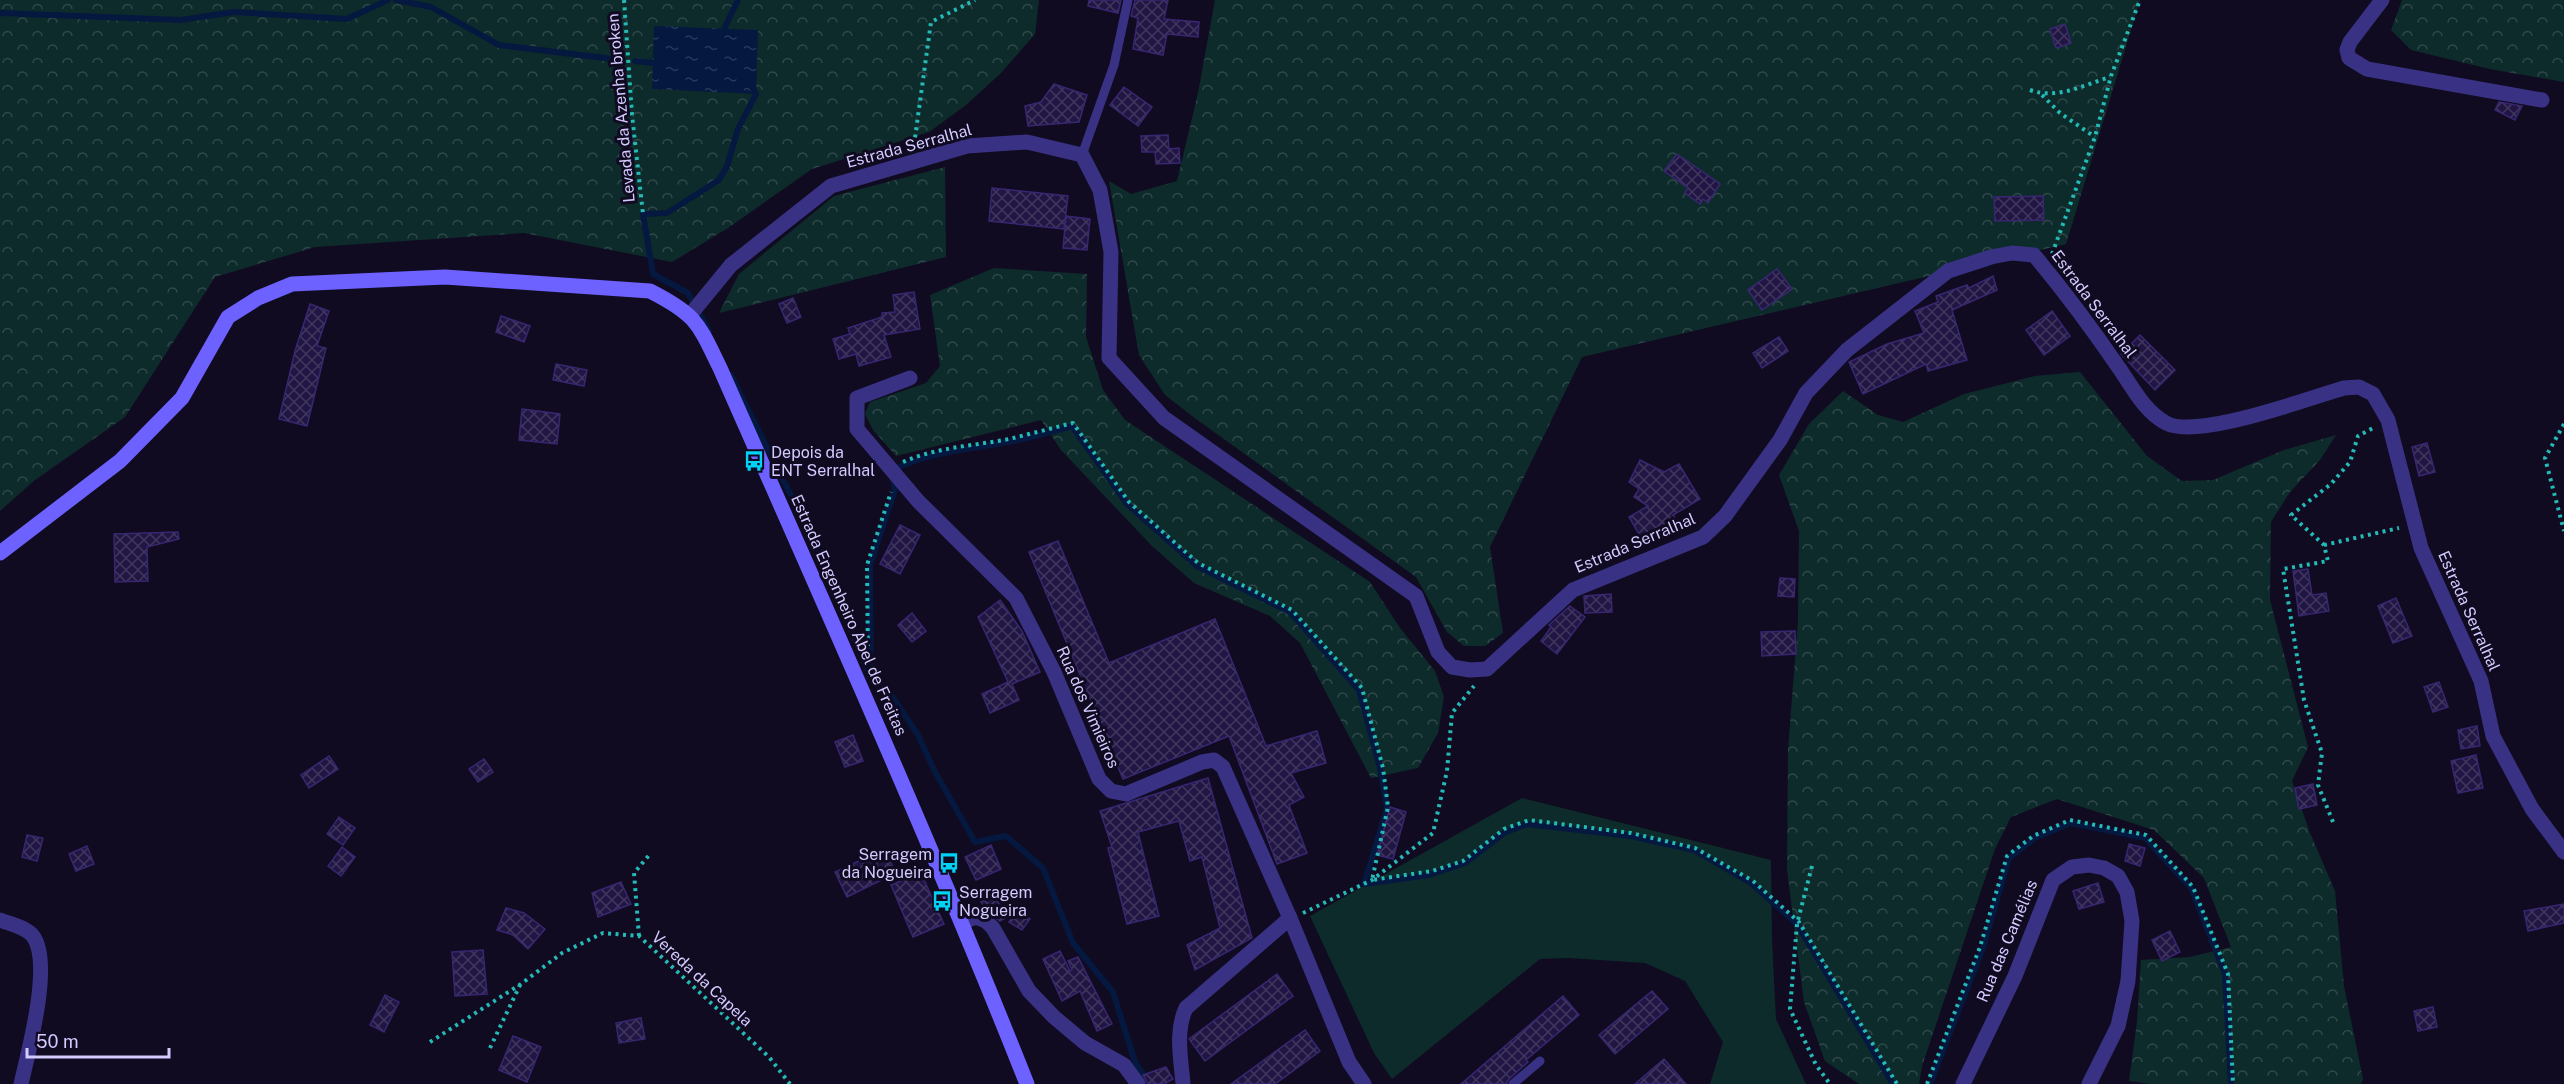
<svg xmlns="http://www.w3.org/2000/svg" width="2564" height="1084" viewBox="0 0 2564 1084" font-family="'Public Sans',sans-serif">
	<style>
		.green { fill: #0e2b2b }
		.forest { fill: url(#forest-crowns) }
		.water { fill: url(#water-ripples) }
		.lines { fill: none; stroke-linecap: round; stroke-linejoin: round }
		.stream { stroke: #05183f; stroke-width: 6 }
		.building { fill: url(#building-cross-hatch); stroke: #382671; stroke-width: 1.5 }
		.path { stroke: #24bab8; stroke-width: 4; stroke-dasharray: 3 4.5; stroke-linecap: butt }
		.service { stroke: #393284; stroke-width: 9 }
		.minor { stroke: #393284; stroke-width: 15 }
		.tertiary { stroke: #393284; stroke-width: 15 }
		.secondary { stroke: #6d62ff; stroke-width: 15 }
		.labels { text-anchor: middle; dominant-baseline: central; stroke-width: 6; stroke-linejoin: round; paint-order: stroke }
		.street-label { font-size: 16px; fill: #d3cbff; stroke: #100b21 }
		.poi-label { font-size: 16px; fill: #d3cbff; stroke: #100b21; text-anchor: start }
	</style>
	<defs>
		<pattern id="forest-crowns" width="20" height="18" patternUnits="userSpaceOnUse" patternTransform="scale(1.5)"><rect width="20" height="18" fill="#0e2b2b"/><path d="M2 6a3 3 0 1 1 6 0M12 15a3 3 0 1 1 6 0" fill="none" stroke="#30484b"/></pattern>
		<pattern id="water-ripples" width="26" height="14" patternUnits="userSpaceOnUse" patternTransform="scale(1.5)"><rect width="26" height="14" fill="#05183f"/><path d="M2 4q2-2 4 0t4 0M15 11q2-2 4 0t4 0" fill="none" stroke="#29385c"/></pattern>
		<pattern id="building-cross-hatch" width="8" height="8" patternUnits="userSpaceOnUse" patternTransform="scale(1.5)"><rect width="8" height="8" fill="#211643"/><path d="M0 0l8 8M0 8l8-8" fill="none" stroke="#40375f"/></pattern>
	</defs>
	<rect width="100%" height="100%" fill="#100b21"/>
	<polygon class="green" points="1522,798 1771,860 1772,941 1776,1019 1806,1084 1710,1084 1723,1042 1685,981 1645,963 1569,958 1540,959 1392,1079 1374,1053 1310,916"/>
	<g class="forest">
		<polygon points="0,0 1039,0 1035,34 1001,73 966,105 929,132 812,169 728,228 672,262 524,233 315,247 215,277 125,417 35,480 0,511"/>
		<polygon points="1215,0 2140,0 2066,244 1582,357 1490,547 1503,633 1485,646 1464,646 1447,632 1416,577 1196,419 1165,395 1139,355 1109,181 1131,194 1177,181 1198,93"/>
		<polygon points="2402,0 2564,0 2564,82 2490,69 2411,50 2391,30"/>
		<polygon points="945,167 946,257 719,313 739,274 834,196"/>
		<polygon points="994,268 1087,274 1086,337 1103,390 1125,420 1370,582 1400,628 1435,671 1444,697 1438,733 1418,768 1371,778 1300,643 1270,616 1194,583 1152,546 1061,450 1041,420 896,456 873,430 865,414 870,402 926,383 940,366 930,295"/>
		<polygon points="2080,372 2147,456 2182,481 2213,480 2284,450 2336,435 2320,460 2290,492 2271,522 2270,600 2308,747 2292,781 2310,833 2335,891 2344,986 2363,1079 2361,1084 2150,1084 2129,1081 2137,1022 2141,960 2190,957 2231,947 2204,878 2154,830 2057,799 2011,817 1995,849 1922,1066 1919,1084 1859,1084 1825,1061 1804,1002 1787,870 1788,750 1798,621 1799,531 1779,475 1809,424 1843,391 1878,415 1903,422 1964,394 2035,376"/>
	</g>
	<polygon class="water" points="654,26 758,30 756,94 652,89"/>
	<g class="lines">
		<g class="stream">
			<polyline points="396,0 431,7 499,45 621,60"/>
			<polyline points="0,13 181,20 234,12 347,19 388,0"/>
			<polyline points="723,31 738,0"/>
			<polyline points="635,61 653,63 660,60"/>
			<polyline points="709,331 688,293 653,274 643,214 667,213 719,180 727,166 738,129 756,94 752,87"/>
			<polyline points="731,375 816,546 871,679 892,696 918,735 935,772 975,842 1006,836 1043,868 1073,943 1113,992 1135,1062 1150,1084"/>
			<path d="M894 469C934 451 966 450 1008 442 1029 438 1051 432 1072 426L1127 504 1197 566 1290 612 1359 690 1380 768 1387 808 1364 884 1429 875 1465 863 1504 833 1527 824 1630 836 1694 850 1751 883 1797 924 1893 1084"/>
			<polyline points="871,679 870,565 895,490 893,478"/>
			<polyline points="1930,1084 1983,948 2009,858 2035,838 2071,823 2145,838 2191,888 2225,974 2231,1084"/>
		</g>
	</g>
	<g class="building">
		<polygon points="1089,0 1121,0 1118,13 1088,6"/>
		<polygon points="1135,0 1168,0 1164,19 1199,22 1198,37 1167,34 1163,55 1133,49 1138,18 1131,16"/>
		<polygon points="2065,24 2071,43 2056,48 2050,29"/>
		<polygon points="1054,84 1087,95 1079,122 1028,126 1025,106 1041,102"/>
		<polygon points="1124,87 1152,107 1138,126 1110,105"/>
		<polygon points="2499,102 2522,106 2515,120 2495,110"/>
		<polygon points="1168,135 1169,149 1179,148 1180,163 1156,164 1155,152 1142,152 1141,136"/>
		<polygon points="1677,154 1720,184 1708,203 1703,199 1700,204 1685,193 1688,188 1664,171"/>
		<polygon points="992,188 1068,196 1064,229 989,221"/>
		<polygon points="2043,196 2044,220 1995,221 1994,197"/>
		<polygon points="1066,216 1090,219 1087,250 1063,248"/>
		<polygon points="1777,269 1792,289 1762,310 1748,290"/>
		<polygon points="1993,276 1997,290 1952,310 1967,360 1928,371 1926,364 1863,394 1849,362 1887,344 1924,333 1915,311 1938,302 1936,296 1967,285 1969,288"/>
		<polygon points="914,292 920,329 884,335 891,357 859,366 856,354 839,359 833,339 850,334 848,328 882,317 882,313 895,312 893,295"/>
		<polygon points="793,298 801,317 787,323 779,304"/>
		<polygon points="310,304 329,311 317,346 326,348 307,426 279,419 295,351"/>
		<polygon points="2052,311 2070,336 2044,355 2026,330"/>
		<polygon points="501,316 530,326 524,342 496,332"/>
		<polygon points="2140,335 2175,370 2155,390 2121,354"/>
		<polygon points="1779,337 1788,351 1762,368 1753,353"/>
		<polygon points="556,364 587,370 584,386 553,380"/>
		<polygon points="522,409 560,414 557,444 519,440"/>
		<polygon points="2427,443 2435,472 2419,476 2412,447"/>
		<polygon points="1640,460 1664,472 1679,464 1700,499 1673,515 1677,521 1643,541 1629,517 1648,506 1634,497 1639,489 1629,482"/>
		<polygon points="900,525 920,535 900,574 880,564"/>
		<polygon points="178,532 179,539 147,547 148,581 115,582 114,534"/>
		<polygon points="1058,541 1109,663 1215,619 1266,746 1317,731 1326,763 1291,773 1304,797 1289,805 1307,853 1277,864 1229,736 1123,779 1029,552"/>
		<polygon points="2308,569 2312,595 2326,593 2329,611 2299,616 2293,571"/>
		<polygon points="1780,578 1795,579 1794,597 1778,596"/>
		<polygon points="1611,594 1612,612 1585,613 1584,596"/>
		<polygon points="2396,598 2412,636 2393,643 2378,606"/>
		<polygon points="1000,600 1022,631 1040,672 1012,684 1019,700 990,713 982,694 1008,682 978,617"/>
		<polygon points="1570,606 1585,617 1557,654 1541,641 1551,627 1549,625"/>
		<polygon points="912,613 926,631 912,642 898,625"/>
		<polygon points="1795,631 1796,654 1762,656 1761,632"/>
		<polygon points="2439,682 2448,707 2433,712 2424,687"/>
		<polygon points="2477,726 2480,746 2461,749 2458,730"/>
		<polygon points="853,735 863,761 845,767 835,742"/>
		<polygon points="2476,755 2483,788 2458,793 2451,761"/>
		<polygon points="329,756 338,769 309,788 301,775"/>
		<polygon points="484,759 493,772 478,782 469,769"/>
		<polygon points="1208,778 1252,938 1195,970 1187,945 1220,928 1202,857 1190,861 1179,821 1138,832 1159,916 1127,924 1108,848 1112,847 1100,811"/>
		<polygon points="2313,784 2317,805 2299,809 2295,788"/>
		<polygon points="1390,807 1406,812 1393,859 1377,855"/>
		<polygon points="339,817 355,828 343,845 327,834"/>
		<polygon points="27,835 43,838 37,861 22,857"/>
		<polygon points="2129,844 2145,848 2140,866 2125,861"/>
		<polygon points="991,845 1001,869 976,880 965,857"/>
		<polygon points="87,846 94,864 76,871 69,854"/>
		<polygon points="342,847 355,857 341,876 328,866"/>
		<polygon points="884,849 896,873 847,897 835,872"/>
		<polygon points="921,873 944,924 913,937 891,885"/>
		<polygon points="621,882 631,904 598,917 592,893"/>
		<polygon points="2098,883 2104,902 2079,909 2073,891"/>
		<polygon points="991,890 1007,917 1000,921 986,911 979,898"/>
		<polygon points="2564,904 2564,923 2528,931 2524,911"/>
		<polygon points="506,908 524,913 545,929 528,949 513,935 497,930"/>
		<polygon points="1018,910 1030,919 1022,930 1009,922"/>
		<polygon points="2170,931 2180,952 2162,961 2152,940"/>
		<polygon points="483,950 487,994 455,996 452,952"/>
		<polygon points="1060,951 1070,971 1072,970 1068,961 1078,957 1112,1024 1097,1031 1080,991 1062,1001 1043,959"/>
		<polygon points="1277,974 1293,996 1205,1061 1189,1039"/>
		<polygon points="1652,991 1668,1009 1615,1054 1599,1035"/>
		<polygon points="385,995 399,1002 384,1032 370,1025"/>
		<polygon points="1563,996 1579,1015 1526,1060 1528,1062 1509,1079 1506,1084 1461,1084"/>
		<polygon points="2433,1007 2437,1027 2418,1031 2414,1011"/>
		<polygon points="641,1018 645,1039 619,1043 616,1023"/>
		<polygon points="1305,1030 1320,1051 1293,1071 1275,1084 1231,1084"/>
		<polygon points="513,1036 541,1047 527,1082 499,1070"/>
		<polygon points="1664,1059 1686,1084 1635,1084"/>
		<polygon points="1166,1067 1173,1079 1164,1084 1148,1084 1143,1075"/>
	</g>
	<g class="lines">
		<g class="path">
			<polyline points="624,0 632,115 643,214"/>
			<path d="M2030 90C2057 100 2084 85 2110 77"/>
			<polyline points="2042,95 2060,113 2095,137"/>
			<polyline points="914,145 931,22 975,0"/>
			<polyline points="2052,254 2095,137 2111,76 2140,0"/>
			<polyline points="2564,424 2545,458 2564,531"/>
			<path d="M903 462C937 447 973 446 1009 439 1030 434 1052 428 1073 423L1129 502 1198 563 1292 610 1362 688 1383 768 1388 807 1372 880 1432 871 1463 861 1504 829 1529 820 1631 833 1695 848 1753 881 1799 922 1897 1084"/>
			<polyline points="2324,545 2399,528"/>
			<polyline points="868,661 867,565 891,492"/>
			<polyline points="2333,822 2318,785 2322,753 2304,700 2283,569 2328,561 2324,545 2291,515 2331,484 2350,462 2358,436 2373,428"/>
			<polyline points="1812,866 1797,924 1790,1009 1816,1065 1830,1084"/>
			<polyline points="1303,913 1372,880 1433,833 1447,771 1452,713 1474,686"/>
			<polyline points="639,936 634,873 650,854"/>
			<polyline points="430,1042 521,984 562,953 603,933 639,936 769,1057 790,1084"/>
			<polyline points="490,1048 520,985"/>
			<polyline points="1927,1084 1980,947 2007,856 2033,836 2070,820 2146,835 2193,887 2228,974 2233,1084"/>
		</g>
		<g class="service">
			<polyline points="1082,155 1114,65 1128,0"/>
			<polyline points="1513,1084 1540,1061"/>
		</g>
		<g class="minor">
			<polyline points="2382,0 2350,42 2347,50 2349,58 2367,69 2542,100"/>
			<polyline points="910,378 857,398 857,429 918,501 1016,598 1054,672 1099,779 1111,791 1126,794 1202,762 1214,760 1223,767 1290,918 1349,1062 1364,1084"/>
			<path d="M0 920C10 924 26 927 33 936 53 963 28 1053 21 1084"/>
			<polyline points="963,922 976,917 986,921 993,928 1029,991 1054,1017 1085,1043 1124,1065 1138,1084"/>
			<path d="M1183 1084C1181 1059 1175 1031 1186 1008L1290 918"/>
			<polyline points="1963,1084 2015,976 2053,880 2072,867 2089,865 2104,868 2118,876 2127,892 2132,921 2128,981 2118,1026 2089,1084"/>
		</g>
		<path class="tertiary" d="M690 315 731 265 831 186 967 146 1027 142 1082 155 1100 190 1111 252 1109 358 1164 418 1416 596 1438 652 1452 667 1470 670 1487 669 1573 590 1703 537 1725 516 1780 440 1806 393 1847 350 1948 271 1991 257 2012 253 2034 255C2064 291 2093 330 2119 368 2133 388 2144 411 2166 423 2197 440 2309 398 2344 388L2359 387 2373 394 2388 420 2421 548 2481 681 2493 736 2532 809 2564 852"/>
		<path class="secondary" d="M0 553 120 461 182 398 228 317 258 298 292 284 445 277 650 291C697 315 698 323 720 368 825 606 931 842 1027 1084"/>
	</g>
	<defs>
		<g id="bus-bare" transform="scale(1.62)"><path d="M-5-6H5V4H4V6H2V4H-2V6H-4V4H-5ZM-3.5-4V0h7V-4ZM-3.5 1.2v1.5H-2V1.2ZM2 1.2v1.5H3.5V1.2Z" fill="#00d2f6" stroke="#100b21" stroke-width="2.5" paint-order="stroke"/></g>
	</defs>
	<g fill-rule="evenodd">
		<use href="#bus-bare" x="754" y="461"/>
		<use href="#bus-bare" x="949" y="863"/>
		<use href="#bus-bare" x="942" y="901"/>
	</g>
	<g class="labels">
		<g class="street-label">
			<text transform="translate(621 108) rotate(-95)">Levada da Azenha broken</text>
			<text transform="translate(909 146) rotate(-15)">Estrada Serralhal</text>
			<text transform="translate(2094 304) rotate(53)">Estrada Serralhal</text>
			<text transform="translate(1635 543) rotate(-23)">Estrada Serralhal</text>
			<text transform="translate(2469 611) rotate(66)">Estrada Serralhal</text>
			<text transform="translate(849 615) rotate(66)">Estrada Engenheiro Abel de Freitas</text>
			<text transform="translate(1088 707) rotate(66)">Rua dos Vimieiros</text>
			<text transform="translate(2007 941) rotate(-67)">Rua das Camélias</text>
			<text transform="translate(702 979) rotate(43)">Vereda da Capela</text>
		</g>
		<g class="poi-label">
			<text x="771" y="452">Depois da<tspan x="771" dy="18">ENT Serralhal</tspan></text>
			<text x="932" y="854" text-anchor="end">Serragem<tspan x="932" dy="18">da Nogueira</tspan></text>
			<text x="959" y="892">Serragem<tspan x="959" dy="18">Nogueira</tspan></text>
		</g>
	</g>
	<path d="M27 1048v9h142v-9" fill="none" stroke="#d3cbff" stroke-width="3"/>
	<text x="36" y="1048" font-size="18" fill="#d3cbff" stroke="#100b21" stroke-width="4.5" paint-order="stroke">50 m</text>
</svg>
